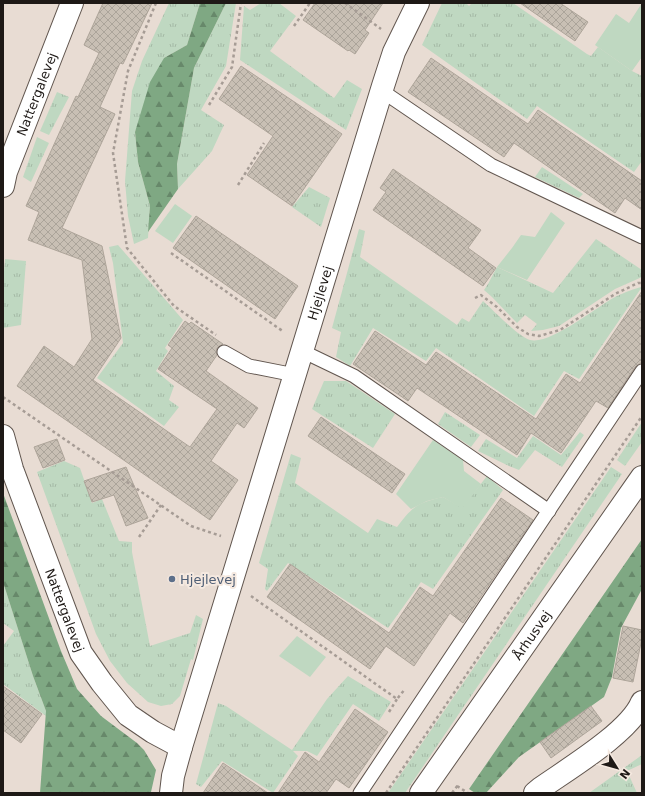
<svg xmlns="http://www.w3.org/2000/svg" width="645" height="796" viewBox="0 0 645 796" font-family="'DejaVu Sans',sans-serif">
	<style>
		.grass { fill: url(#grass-tufts) }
		.forest { fill: url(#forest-firs) }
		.park { fill: #bfd8c1 }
		.building { fill: url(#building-cross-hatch); stroke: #aea59a }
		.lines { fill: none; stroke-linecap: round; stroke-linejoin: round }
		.service-casing { stroke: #61564f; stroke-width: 15 }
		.minor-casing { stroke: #61564f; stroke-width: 24 }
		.tertiary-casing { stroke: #61564f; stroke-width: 24 }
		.path { stroke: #a69c95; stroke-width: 2.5; stroke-dasharray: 3 3; stroke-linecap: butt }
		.service { stroke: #fff; stroke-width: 13 }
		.minor { stroke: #fff; stroke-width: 22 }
		.tertiary { stroke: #fff; stroke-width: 22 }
		.service-dot { fill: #5c6f8a; stroke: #f5e9e0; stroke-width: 1.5 }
		.labels { text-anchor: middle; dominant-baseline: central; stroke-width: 4; stroke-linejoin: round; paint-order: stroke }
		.street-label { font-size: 13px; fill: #1e1916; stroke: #f5e9e0 }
		.service-label { font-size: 13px; fill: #4e5e75; stroke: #f5e9e0; text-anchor: start }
	</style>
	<defs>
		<pattern id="grass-tufts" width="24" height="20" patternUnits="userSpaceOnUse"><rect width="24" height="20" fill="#bfd8c1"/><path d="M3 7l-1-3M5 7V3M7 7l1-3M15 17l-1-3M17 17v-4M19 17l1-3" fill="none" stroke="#a4b9a5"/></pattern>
		<pattern id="forest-firs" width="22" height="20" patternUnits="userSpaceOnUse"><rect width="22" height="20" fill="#7fa883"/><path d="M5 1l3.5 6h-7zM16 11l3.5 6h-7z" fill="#67886a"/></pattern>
		<pattern id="building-cross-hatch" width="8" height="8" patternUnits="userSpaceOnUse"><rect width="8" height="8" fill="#c8bfb4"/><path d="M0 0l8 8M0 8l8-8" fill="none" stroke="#aba49a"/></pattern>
	</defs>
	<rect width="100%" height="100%" fill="#e8dcd3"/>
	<g class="grass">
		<polygon points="169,3 200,3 187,45 164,58 135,132 138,162 150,206 148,238 134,244 128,216 125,181 132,91 142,61"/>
		<polygon points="226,3 236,3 226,66 201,110 224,125 212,151 178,189 177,164 194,68"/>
		<polygon points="261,3 279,3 296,16 270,51 334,98 347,80 362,89 346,130 240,60 244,6 250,10"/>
		<polygon points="442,3 466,3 469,6 472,3 513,3 587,54 591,56 598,47 632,71 642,76 642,161 634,172 537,106 527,119 422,45"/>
		<polygon points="57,92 69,97 49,135 40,131"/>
		<polygon points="37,137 49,143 31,182 23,177"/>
		<polygon points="542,167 583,194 579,198 535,177"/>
		<polygon points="309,187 330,198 321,227 292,207"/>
		<path d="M359 229 365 231 360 257 457 325 462 318 469 322 483 301C493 310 519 337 530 340 551 345 597 306 617 296 624 293 635 288 642 287L579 379 564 371 534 416 436 348 426 361 373 328 350 366 336 357 341 332 332 328Z"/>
		<polygon points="596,239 642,270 642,277 615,289 559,326 543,330 531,331 537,324 525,315 517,323 492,297 484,290 488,284 497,267 553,293"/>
		<polygon points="118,245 183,320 165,348 168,351 156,371 174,386 169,400 179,407 164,426 97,378 123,343 113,263 109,247"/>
		<polygon points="5,259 26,261 21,325 3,328 3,284"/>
		<polygon points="324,381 346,381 395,414 373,448 312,409"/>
		<polygon points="445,412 480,435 471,447 438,424"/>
		<polygon points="642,422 642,442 625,466 617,460"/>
		<polygon points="580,432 584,435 562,467 535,450 519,470 509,466 478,451 486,439 517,458 533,436 561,455"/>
		<path d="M291 454 301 458 295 483 368 533 377 519 397 527C413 506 417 503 443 497L462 508 487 476 503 490 433 589 421 582 388 628 288 563 267 591 265 589 268 569 259 563Z"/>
		<polygon points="64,461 80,468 92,503 102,499 119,541 132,542 132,552 150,646 190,633 196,615 203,619 193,660 191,659 180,696 172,704 161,706 148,702 127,683 110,661 96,634 37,472"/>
		<polygon points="611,467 622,474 405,793 388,793"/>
		<polygon points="3,582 33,676 46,711 46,716 3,684 3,646 14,631 3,623"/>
		<polygon points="348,676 391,702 379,721 353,704 317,756 307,751 293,751 298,756 273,793 222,761 201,787 196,784 218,703 226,706 292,750 327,699"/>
		<polygon points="642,755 642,764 627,771 637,793 589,793"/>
	</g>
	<g class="forest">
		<polygon points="200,3 226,3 194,68 177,164 178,189 148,232 150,206 138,162 135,132 150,82 164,58 187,45"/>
		<polygon points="3,493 61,651 77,689 101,716 137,743 144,750 156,770 151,792 40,793 46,711 33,676 3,582"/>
		<polygon points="642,539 642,589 621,628 612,677 604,697 519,757 486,793 475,793 469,789"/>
	</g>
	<g class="park">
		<polygon points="642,3 642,57 632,71 595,45 616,14 629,23"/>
		<polygon points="175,204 192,216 173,243 155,231"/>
		<polygon points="551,212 565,223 527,280 497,267 512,248 521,235 535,237"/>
		<polygon points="433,440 463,460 464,471 481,484 462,509 443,497 427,501 411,509 396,494"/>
		<polygon points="297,636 326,657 310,677 279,656"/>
	</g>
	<g class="building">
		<polygon points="103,3 152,3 123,64 120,63 100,107 115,114 62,228 102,246 121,338 93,380 190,447 217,409 158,369 172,348 168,345 185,321 189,324 191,322 223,344 217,348 216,352 217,355 206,371 258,408 244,428 237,423 211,461 238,480 210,520 17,386 44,346 74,367 92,339 82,260 28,240 39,212 26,206 76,96 78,97 99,53 84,45"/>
		<polygon points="315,3 383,3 365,30 369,33 355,54 349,50 348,51 303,20"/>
		<polygon points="520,3 560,3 588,22 575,41"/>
		<polygon points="431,58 528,124 538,110 642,181 642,210 625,198 615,213 514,143 504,157 408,92"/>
		<polygon points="241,66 342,134 292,206 247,175 273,136 219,99"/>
		<polygon points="393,169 481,230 468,248 496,268 483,286 373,210 386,192 380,188"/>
		<polygon points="196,216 298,286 275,319 173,248"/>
		<polygon points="642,291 642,362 635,367 608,408 596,401 561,453 531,433 517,455 417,388 408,401 353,364 375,331 426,365 436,352 536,419 566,374 580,383"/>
		<polygon points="321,417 405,474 392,493 308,436"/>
		<polygon points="57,439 65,460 43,468 34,447"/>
		<polygon points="126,467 148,518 126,526 114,495 92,502 84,481"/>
		<polygon points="501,498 533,520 463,623 450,613 414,666 386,646 370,669 267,597 290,564 389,633 420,587 433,596"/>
		<polygon points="623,626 642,630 642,638 633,682 613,678"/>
		<polygon points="3,686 42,714 21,743 3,730"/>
		<polygon points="591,706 602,721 551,758 540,742"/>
		<polygon points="355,709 388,732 349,788 336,779 326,793 278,793 305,752 319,762"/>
		<polygon points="223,763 268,793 203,793"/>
	</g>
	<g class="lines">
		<g class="service-casing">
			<g id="service">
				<polyline points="382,91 491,165 642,237"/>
				<polyline points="302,351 354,376 549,511"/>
				<polyline points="224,352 249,366 295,375"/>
				<polyline points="360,793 642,371"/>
			</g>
		</g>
		<g class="minor-casing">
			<g id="minor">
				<path id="s1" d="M3 186 6 172 72 3"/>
				<path id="s2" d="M3 436 12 469 81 653 102 683 128 715 153 732 181 747"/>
				<path id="s3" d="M171 793 173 776 181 747 383 86 394 52 418 3"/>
				<path d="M535 793 541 788C568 769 630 732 642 702"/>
			</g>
		</g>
		<g class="tertiary-casing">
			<g id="tertiary">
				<path id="s4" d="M421 793 642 477"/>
			</g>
		</g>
		<g class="path">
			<polyline points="156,3 128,71 113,153 127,248 174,306 216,335"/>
			<polyline points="345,3 381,29"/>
			<polyline points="294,26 310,3"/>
			<polyline points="209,105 232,67 241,3"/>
			<polyline points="238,185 264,143"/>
			<polyline points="171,253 284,332"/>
			<polyline points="475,298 481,295 497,307 517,327 528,334 539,336 560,330 615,294 638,283 642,283"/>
			<polyline points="3,397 191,526 221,536"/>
			<polyline points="139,537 161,505"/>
			<polyline points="251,596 397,699 405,689"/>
			<polyline points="389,712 397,699"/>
			<polyline points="457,786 468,793"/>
			<polyline points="386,793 642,416"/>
			<polyline points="452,793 458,785"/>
		</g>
		<use href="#service" class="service"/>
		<use href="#minor" class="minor"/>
		<use href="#tertiary" class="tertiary"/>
	</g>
	<circle class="service-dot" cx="172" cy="579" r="4"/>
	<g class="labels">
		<g class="street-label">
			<text stroke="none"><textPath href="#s1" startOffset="98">Nattergalevej</textPath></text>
			<text stroke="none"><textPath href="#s3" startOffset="522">Hjejlevej</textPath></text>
			<text stroke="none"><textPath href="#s2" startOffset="185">Nattergalevej</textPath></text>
			<text stroke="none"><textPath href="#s4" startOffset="193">Århusvej</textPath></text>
		</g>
		<g class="service-label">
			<text x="180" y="579">Hjejlevej</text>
		</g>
	</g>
	<rect width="645" height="796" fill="none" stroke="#1e1916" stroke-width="8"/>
	<g transform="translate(617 768) rotate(127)" stroke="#f5e9e0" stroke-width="3" paint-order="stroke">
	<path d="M0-3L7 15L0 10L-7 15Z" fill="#1e1916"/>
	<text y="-6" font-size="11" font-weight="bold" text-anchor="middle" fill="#1e1916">N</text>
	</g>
</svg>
